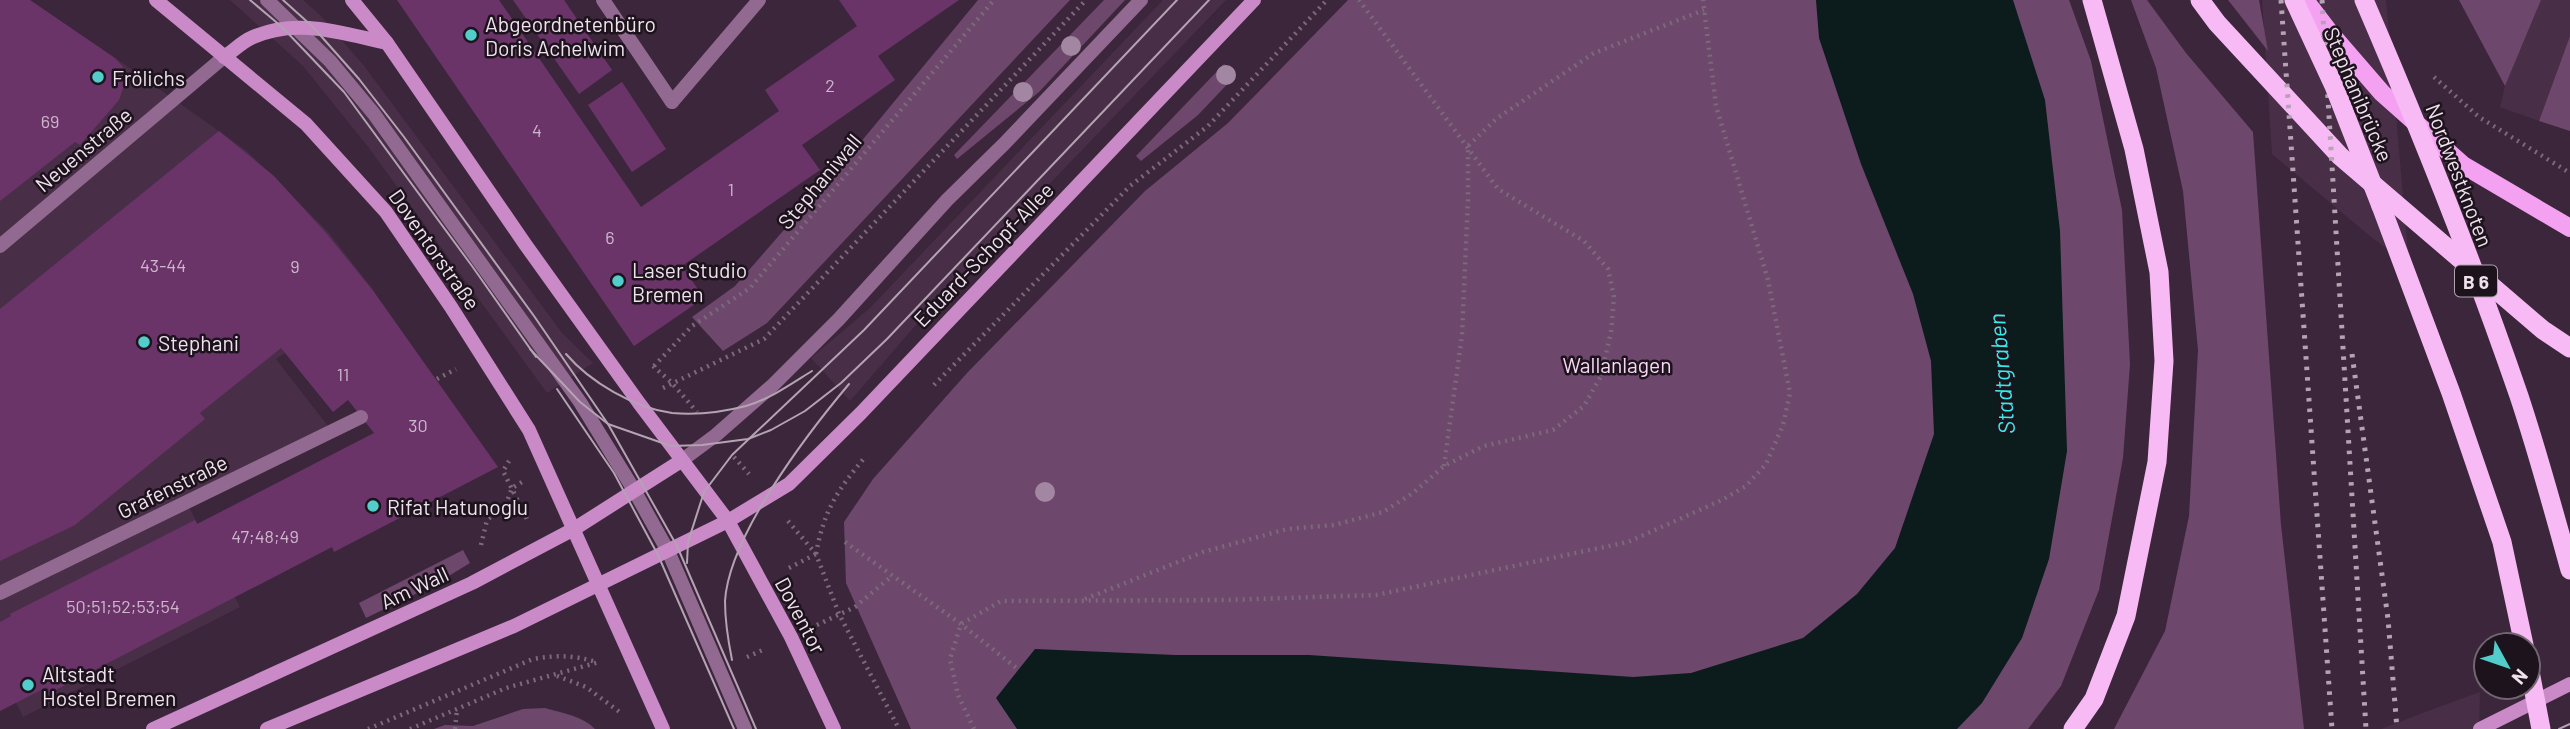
<svg xmlns="http://www.w3.org/2000/svg" width="2570" height="729" viewBox="0 0 2570 729" font-family="Barlow,sans-serif">
	<style>
		.built { fill: #492e48 }
		.green { fill: #6d476c }
		.water { fill: #0c1b1b }
		.building { fill: #6b3469 }
		.lines { fill: none; stroke-linecap: round; stroke-linejoin: round }
		.path { stroke: #7c697b; stroke-width: 4.5; stroke-dasharray: 2 5; stroke-linecap: butt }
		.service { stroke: #926990; stroke-width: 14 }
		.minor { stroke: #926990; stroke-width: 14 }
		.tertiary { stroke: #926990; stroke-width: 14 }
		.secondary { stroke: #ca89c7; stroke-width: 14 }
		.primary { stroke: #f5a1f2; stroke-width: 18 }
		.trunk { stroke: #f8baf5; stroke-width: 19 }
		.tram { stroke: #b4a3b3; stroke-width: 2 }
		.rail { stroke: #b4a3b3; stroke-width: 5; stroke-dasharray: 3.5 7; stroke-linecap: butt }
		.trunk-bridge { stroke: #f8baf5; stroke-width: 19 }
		.tree { fill: #a387a2 }
		.poi-dot { fill: #52cdcc; stroke: #1d131c; stroke-width: 2.5 }
		.labels { text-anchor: middle; dominant-baseline: central; stroke-width: 5; stroke-linejoin: round; paint-order: stroke }
		.number-label { font-size: 18px; fill: #ceb6cd }
		.shield { fill: #1d131c; stroke: #b0a3af; stroke-width: 2 }
		.shield-label { font-size: 19px; font-weight: bold; fill: #efe1ee }
		.poi-label { font-size: 21px; fill: #efe1ee; stroke: #1d131c; text-anchor: start }
		.street-label { font-size: 21px; fill: #efe1ee; stroke: #1d131c }
		.park-label { font-size: 21px; fill: #f8d7f6; stroke: #1d131c }
		.water-label { font-size: 23px; font-style: italic; fill: #36ecea; stroke: #1d131c }
	</style>
	<rect width="100%" height="100%" fill="#3c263b"/>
	<g class="built">
		<polygon points="0,0 25,0 124,64 247,151 329,233 375,292 276,359 331,430 186,501 240,607 23,717 0,669"/>
		<polygon points="230,0 303,0 320,15 365,67 562,333 593,363 547,393 369,148 303,66"/>
		<polygon points="1163,0 1226,0 935,303 850,401 811,358 870,308"/>
		<polygon points="2262,0 2386,0 2409,265 2371,237 2272,154"/>
		<polygon points="2541,0 2570,0 2570,36 2539,121 2500,107 2505,86"/>
		<polygon points="2480,692 2479,729 2381,729 2428,711"/>
	</g>
	<g class="green">
		<polygon points="978,0 1070,0 767,323 723,351 692,317 735,286 860,143"/>
		<polygon points="1104,0 1125,0 1039,92 957,159 954,155"/>
		<polygon points="1348,0 2069,0 2091,61 2122,210 2130,364 2123,458 2099,590 2061,686 2028,729 911,729 846,583 844,522 873,479 967,373 1145,191 1228,123"/>
		<polygon points="2131,0 2147,0 2186,53 2253,132 2281,525 2304,729 2114,729 2165,631 2189,516 2198,350 2183,191 2156,68"/>
		<polygon points="2228,0 2259,0 2268,51 2232,5"/>
		<polygon points="2459,0 2541,0 2505,86"/>
		<polygon points="2570,36 2570,131 2539,121"/>
		<polygon points="1224,64 1236,75 1198,115 1141,161 1136,156"/>
		<polygon points="463,550 470,563 434,585 366,618 359,603"/>
		<path d="M545 708C562 713 583 716 595 729H434L445 725 473 726 523 709Z"/>
	</g>
	<polygon class="water" points="1816,0 2013,0 2045,100 2060,231 2067,451 2049,559 2022,638 1982,703 1957,729 1017,729 996,698 1035,649 1175,655 1309,655 1633,677 1691,673 1803,638 1857,594 1895,548 1934,434 1931,361 1913,294 1861,164 1819,38"/>
	<g class="building">
		<polygon points="0,0 30,0 115,58 123,67 126,79 119,100 80,145 75,142 0,201"/>
		<polygon points="397,0 499,0 641,207 779,111 765,90 857,26 839,0 959,0 878,56 895,80 802,145 820,170 682,266 704,298 634,346"/>
		<polygon points="513,0 564,0 612,70 579,94"/>
		<polygon points="622,82 666,149 632,172 588,105"/>
		<polygon points="219,131 274,176 327,234 374,292 498,467 334,552 332,547 50,693 47,687 0,711 0,622 11,616 10,614 195,520 197,524 374,433 348,400 333,412 281,348 200,413 205,419 75,525 0,561 0,309"/>
	</g>
	<g class="lines">
		<g class="path">
			<polyline points="2434,77 2479,117 2570,173"/>
			<polyline points="653,366 671,382 697,412"/>
			<polyline points="654,366 692,326 750,288 994,0"/>
			<polyline points="437,379 456,369"/>
			<polyline points="934,385 1130,186 1208,126 1327,0"/>
			<polyline points="663,388 764,339 1086,0"/>
			<polyline points="734,457 749,474"/>
			<polyline points="509,461 503,471 528,521"/>
			<polyline points="1444,466 1462,335 1468,199 1468,146 1496,119 1594,53 1704,10"/>
			<polyline points="788,521 816,554 839,614 899,729"/>
			<polyline points="845,542 961,624 1019,670"/>
			<polyline points="481,545 487,520 506,504 512,488 522,482"/>
			<path d="M816 554C824 510 837 491 865 457"/>
			<polyline points="789,568 816,554"/>
			<polyline points="1085,599 1203,552 1287,529 1334,525 1383,512 1413,493 1444,466 1484,446 1553,430 1584,406 1601,376 1611,332 1614,297 1608,269 1584,241 1498,189 1359,0"/>
			<polyline points="817,625 855,607 892,576"/>
			<polyline points="747,657 765,649"/>
			<polyline points="557,676 586,687 621,713"/>
			<path d="M368 729 533 659C556 655 574 655 596 662"/>
			<polyline points="410,729 506,688 599,662"/>
			<polyline points="455,729 457,710"/>
			<polyline points="974,729 958,695 950,659 961,624 1001,601 1226,600 1376,595 1628,542 1722,500 1746,486 1766,464 1783,425 1790,393 1768,280 1716,106 1703,0"/>
		</g>
		<g class="service">
			<polyline points="267,0 330,61 374,114 580,402 634,490 668,551 745,729"/>
			<polyline points="603,0 672,102"/>
		</g>
		<g class="minor">
			<polyline points="672,102 759,0"/>
			<polyline points="0,246 224,57"/>
			<polyline points="0,593 361,417"/>
		</g>
		<polyline class="tertiary" points="681,461 716,435 773,385 839,319 947,200 1004,144 1141,0"/>
		<g class="secondary">
			<polyline points="156,0 306,124 386,212 451,307 529,430 663,729"/>
			<polyline points="352,0 387,43 525,244 639,403 728,521 791,637 834,729"/>
			<path d="M224 57C233 51 242 42 251 38 296 17 341 33 387 43"/>
			<polyline points="153,729 472,583 574,529 681,461"/>
			<polyline points="267,729 514,626 728,521 789,484 861,413 1254,0"/>
			<polyline points="2480,729 2570,684"/>
		</g>
		<polyline class="primary" points="2305,0 2331,34 2382,93 2463,165 2570,228"/>
		<g class="trunk">
			<polyline points="2200,0 2217,23 2340,156 2543,330 2570,348"/>
			<polyline points="2381,206 2451,393 2502,542 2524,645"/>
			<polyline points="2073,729 2094,699 2126,616 2157,462 2164,361 2159,272 2134,149 2092,0"/>
		</g>
		<g class="tram">
			<polyline points="250,0 282,27 344,92 472,266 536,357"/>
			<polyline points="283,0 313,27 359,79 404,137 534,316 608,424 677,546 756,729"/>
			<polyline points="530,349 580,402 608,424 671,446 702,445 748,439 771,430 805,411 841,383 887,339 1209,0"/>
			<path d="M566 354C590 382 634 408 672 413 695 415 723 412 746 406 770 399 791 384 812 371"/>
			<polyline points="557,389 614,473 658,555 734,729"/>
			<polyline points="687,563 688,542 704,492 732,455 864,330 1177,0"/>
			<path d="M732 660C728 640 725 621 725 601 729 536 807 434 849 384"/>
			<polyline points="2559,729 2570,724"/>
		</g>
		<g class="rail">
			<polyline points="2281,0 2332,729"/>
			<polyline points="2322,0 2366,729"/>
			<polyline points="2352,354 2388,619 2397,729"/>
		</g>
		<g class="trunk-bridge">
			<polyline points="2294,0 2334,86 2381,206"/>
			<path d="M2364 0C2420 130 2473 262 2519 396 2538 453 2554 512 2570 570"/>
			<polyline points="2528,661 2541,729"/>
		</g>
	</g>
	<g class="tree">
		<circle cx="1071" cy="46" r="10"/>
		<circle cx="1226" cy="75" r="10"/>
		<circle cx="1023" cy="92" r="10"/>
		<circle cx="1045" cy="492" r="10"/>
	</g>
	<g class="poi-dot">
		<circle cx="471" cy="35" r="7"/>
		<circle cx="98" cy="77" r="7"/>
		<circle cx="618" cy="281" r="7"/>
		<circle cx="144" cy="342" r="7"/>
		<circle cx="373" cy="506" r="7"/>
		<circle cx="28" cy="685" r="7"/>
	</g>
	<g class="labels">
		<g class="number-label">
			<text x="830" y="85">2</text>
			<text x="50" y="121">69</text>
			<text x="537" y="130">4</text>
			<text x="731" y="189">1</text>
			<text x="610" y="237">6</text>
			<text x="163" y="265">43-44</text>
			<text x="295" y="266">9</text>
			<text x="343" y="374">11</text>
			<text x="418" y="425">30</text>
			<text x="265" y="536">47;48;49</text>
			<text x="123" y="606">50;51;52;53;54</text>
		</g>
		<rect class="shield" x="2455" y="265.5" width="42" height="31" rx="5"/>
		<g class="shield-label">
			<text x="2476" y="281">B 6</text>
		</g>
		<g class="poi-label">
			<text x="485" y="23">Abgeordnetenbüro<tspan x="485" dy="24">Doris Achelwim</tspan></text>
			<text x="112" y="77">Frölichs</text>
			<text x="632" y="269">Laser Studio<tspan x="632" dy="24">Bremen</tspan></text>
			<text x="158" y="342">Stephani</text>
			<text x="387" y="506">Rifat Hatunoglu</text>
			<text x="42" y="673">Altstadt<tspan x="42" dy="24">Hostel Bremen</tspan></text>
		</g>
		<g class="street-label">
			<text transform="translate(2359 94) rotate(67)">Stephanibrücke</text>
			<text transform="translate(83 149) rotate(-40)">Neuenstraße</text>
			<text transform="translate(2460 175) rotate(69)">Nordwestknoten</text>
			<text transform="translate(819 181) rotate(-50)">Stephaniwall</text>
			<text transform="translate(435 249) rotate(55)">Doventorstraße</text>
			<text transform="translate(983 254) rotate(-46)">Eduard-Schopf-Allee</text>
			<text transform="translate(172 486) rotate(-26)">Grafenstraße</text>
			<text transform="translate(414 587) rotate(-25)">Am Wall</text>
			<text transform="translate(801 615) rotate(62)">Doventor</text>
		</g>
		<g class="park-label">
			<text x="1617" y="364">Wallanlagen</text>
		</g>
		<g class="water-label">
			<text transform="translate(2001 374) rotate(-95)">Stadtgraben</text>
		</g>
	</g>
	<g transform="translate(2507 666) rotate(130)"><circle r="33" fill="#1d131c" stroke="#716570" stroke-width="2"/>
	<path d="M0-5L12 26L0 18L-12 26Z" fill="#52cdcc"/>
	<text y="-10" font-size="19" font-weight="bold" text-anchor="middle" fill="#efe1ee">N</text>
	</g>
</svg>
